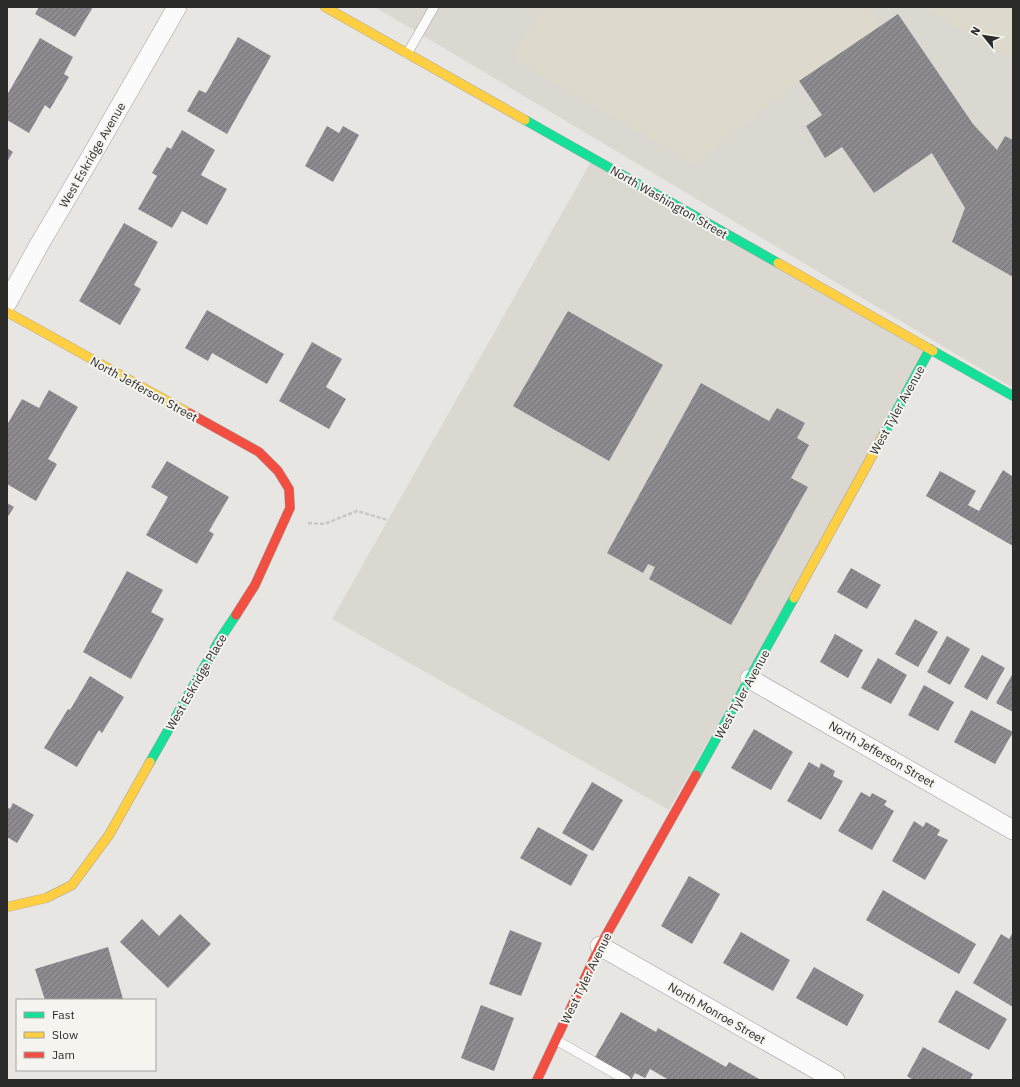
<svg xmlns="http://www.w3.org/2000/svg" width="1020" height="1087" viewBox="0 0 1020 1087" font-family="'IBM Plex Sans',sans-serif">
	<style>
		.built { fill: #dad8d0 }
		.pitch { fill: #ddd9cc }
		.building { fill: url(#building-hatch) }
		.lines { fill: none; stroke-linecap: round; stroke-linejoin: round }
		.lane-casing { stroke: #a09f9d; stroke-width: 10 }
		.street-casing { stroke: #a09f9d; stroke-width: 20 }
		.fast-casing { stroke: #a09f9d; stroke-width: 10 }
		.slow-casing { stroke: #a09f9d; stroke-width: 10 }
		.jam-casing { stroke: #a09f9d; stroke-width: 10 }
		.path { stroke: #c8c7c7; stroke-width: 2.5; stroke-dasharray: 4 2; stroke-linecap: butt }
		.lane { stroke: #fbfbfb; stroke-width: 9 }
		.street { stroke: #fbfbfb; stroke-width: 19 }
		.fast { stroke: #16e098; stroke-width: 9 }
		.slow { stroke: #ffcf43; stroke-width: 9 }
		.jam { stroke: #f24e42; stroke-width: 9 }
		.labels { text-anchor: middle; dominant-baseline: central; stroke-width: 4; stroke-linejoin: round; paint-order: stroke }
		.street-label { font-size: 12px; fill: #2b2b29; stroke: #f5f4ef }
	</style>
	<defs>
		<pattern id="building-hatch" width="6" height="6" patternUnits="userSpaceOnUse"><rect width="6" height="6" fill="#8d8b8f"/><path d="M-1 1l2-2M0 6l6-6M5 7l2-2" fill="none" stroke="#737275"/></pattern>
	</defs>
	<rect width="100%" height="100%" fill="#e7e6e3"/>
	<g class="built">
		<polygon points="375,7 1013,7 1013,388"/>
		<polygon points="592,160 929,350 669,810 332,619"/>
	</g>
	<g class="pitch">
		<polygon points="543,7 868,7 880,27 799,81 695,164 513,58"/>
		<polygon points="924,7 1013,7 1013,60"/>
	</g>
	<g class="building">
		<polygon points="39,7 93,7 75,37 35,14"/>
		<polygon points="898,14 973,124 997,150 1005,136 1013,140 1013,277 952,242 965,208 932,153 874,193 842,147 825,158 806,126 822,115 799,81"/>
		<polygon points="238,37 271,56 227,134 187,111 199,90 206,93"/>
		<polygon points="40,38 73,57 64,74 69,77 50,109 45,105 29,133 7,120 7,95"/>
		<polygon points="327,126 339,133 343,126 359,135 333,182 305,166"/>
		<polygon points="182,130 215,150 201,175 227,189 207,225 182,211 172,228 138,209 157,176 152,173 167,147 171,149"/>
		<polygon points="7,148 13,152 7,162"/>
		<polygon points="124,223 158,242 134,285 141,289 120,325 79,301"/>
		<polygon points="207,310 284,354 267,384 212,353 208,361 185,348"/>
		<polygon points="568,311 663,365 609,461 513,406"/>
		<polygon points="312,342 342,359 326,387 346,399 329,429 279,401"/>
		<polygon points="701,383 769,421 777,408 805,423 797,438 809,445 791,478 808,487 731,625 649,579 655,567 648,564 643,573 607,553"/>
		<polygon points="49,390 78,407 48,459 57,464 36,501 7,484 7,425 22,399 39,408"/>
		<polygon points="167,461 229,497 209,531 214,534 197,564 146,535 168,497 151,487"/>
		<polygon points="1003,470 1012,476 1013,474 1013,546 926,496 940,471 976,491 968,505 979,511"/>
		<polygon points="7,503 14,507 7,518"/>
		<polygon points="851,568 881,585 867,609 837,592"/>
		<polygon points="127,571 163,590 151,612 164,619 131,679 83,652"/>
		<polygon points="915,619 938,632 918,667 895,654"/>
		<polygon points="835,634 863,650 848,678 820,662"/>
		<polygon points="947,636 970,649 950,685 927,672"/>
		<polygon points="982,655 1005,668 987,700 964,687"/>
		<polygon points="878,658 907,675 891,704 861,688"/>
		<polygon points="1013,673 1013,712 996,703"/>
		<polygon points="90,676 124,697 102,733 99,730 77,767 44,748 68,709 70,710"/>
		<polygon points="924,685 954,702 938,731 908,715"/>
		<polygon points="971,710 1013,732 995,764 954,742"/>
		<polygon points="754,729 793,752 771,790 731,768"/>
		<polygon points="809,762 819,768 821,763 835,771 833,776 843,781 821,820 787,801"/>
		<polygon points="592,782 623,800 593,851 562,833"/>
		<polygon points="861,792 870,797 872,793 887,801 884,805 894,811 872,850 838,831"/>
		<polygon points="13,803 34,815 17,843 7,837 7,807 10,809"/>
		<polygon points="914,821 923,827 926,822 940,830 937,835 948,840 925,880 892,861"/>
		<polygon points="538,827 588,855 571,886 520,858"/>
		<polygon points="689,876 720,894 692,944 661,926"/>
		<polygon points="883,890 976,944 959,974 866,920"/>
		<polygon points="180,914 211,944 168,988 120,942 142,919 159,936"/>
		<polygon points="510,930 542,943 521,996 489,984"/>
		<polygon points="741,932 790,960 773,991 723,963"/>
		<polygon points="1013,932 1013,1007 973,983 1001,934 1009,939"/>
		<polygon points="108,947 123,999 120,1000 45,1000 35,969"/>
		<polygon points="814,967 864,995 847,1026 796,998"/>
		<polygon points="956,990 1007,1019 989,1050 938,1022"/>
		<polygon points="481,1005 514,1018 494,1071 461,1058"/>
		<polygon points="621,1012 656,1032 658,1028 726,1067 729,1062 761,1080 669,1080 650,1069 645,1078 635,1073 631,1080 594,1059"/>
		<polygon points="923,1047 973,1074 970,1080 913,1080 907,1076"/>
	</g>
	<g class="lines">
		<g class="lane-casing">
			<g id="lane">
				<polyline points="407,54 434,7"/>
				<polyline points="556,1040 626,1080"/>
			</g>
		</g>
		<g class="street-casing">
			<g id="street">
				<polyline points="7,303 39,245 89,160 177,7"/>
				<polyline points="750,679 1013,830"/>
				<polyline points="600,946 835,1080"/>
			</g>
		</g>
		<g class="fast-casing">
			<g id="fast">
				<polyline points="525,120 778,263"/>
				<polyline points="933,351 1013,396"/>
				<polyline points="883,436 930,349"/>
				<polyline points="150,762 220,639 236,615"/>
				<polyline points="696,775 794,598"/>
			</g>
		</g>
		<g class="slow-casing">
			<g id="slow">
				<polyline points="325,7 525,120"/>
				<polyline points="778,263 933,351"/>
				<polyline points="7,312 189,413"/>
				<polyline points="794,598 883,436"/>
				<polyline points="7,907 46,898 72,885 109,835 150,762"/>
			</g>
		</g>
		<g class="jam-casing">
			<g id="jam">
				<polyline points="189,413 259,452 278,471 289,489 290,508 255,585 236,615"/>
				<polyline points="537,1080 600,946 696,775"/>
			</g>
		</g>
		<polyline class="path" points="308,523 324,524 357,511 388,520"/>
		<use href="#lane" class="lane"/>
		<use href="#street" class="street"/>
		<use href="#fast" class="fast"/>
		<use href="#slow" class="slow"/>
		<use href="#jam" class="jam"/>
	</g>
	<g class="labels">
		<g class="street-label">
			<text transform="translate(92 155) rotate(-60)">West Eskridge Avenue</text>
			<text transform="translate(669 202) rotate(30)">North Washington Street</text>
			<text transform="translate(144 389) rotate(29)">North Jefferson Street</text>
			<text transform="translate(897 410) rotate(-61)">West Tyler Avenue</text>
			<text transform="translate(196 682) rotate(-60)">West Eskridge Place</text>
			<text transform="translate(742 694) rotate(-61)">West Tyler Avenue</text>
			<text transform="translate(882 754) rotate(30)">North Jefferson Street</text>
			<text transform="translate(586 978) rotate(-64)">West Tyler Avenue</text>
			<text transform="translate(717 1013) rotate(30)">North Monroe Street</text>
		</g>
	</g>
	<rect width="1020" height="1087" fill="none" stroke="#2b2b29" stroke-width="16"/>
	<rect x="16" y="999" width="140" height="72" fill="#f5f4ef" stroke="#a4a4a0"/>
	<rect x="24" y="1012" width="20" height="6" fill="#16e098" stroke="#a4a4a0"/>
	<text x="52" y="1019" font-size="12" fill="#2b2b29">Fast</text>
	<rect x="24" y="1032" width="20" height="6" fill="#ffcf43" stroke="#a4a4a0"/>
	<text x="52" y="1039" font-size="12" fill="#2b2b29">Slow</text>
	<rect x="24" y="1052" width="20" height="6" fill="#f24e42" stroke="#a4a4a0"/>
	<text x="52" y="1059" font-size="12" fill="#2b2b29">Jam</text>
	<g transform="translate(984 36) rotate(300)" stroke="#f5f4ef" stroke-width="3" paint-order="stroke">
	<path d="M0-3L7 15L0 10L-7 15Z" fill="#2b2b29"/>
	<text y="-6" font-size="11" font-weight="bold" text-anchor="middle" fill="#2b2b29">N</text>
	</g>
</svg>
